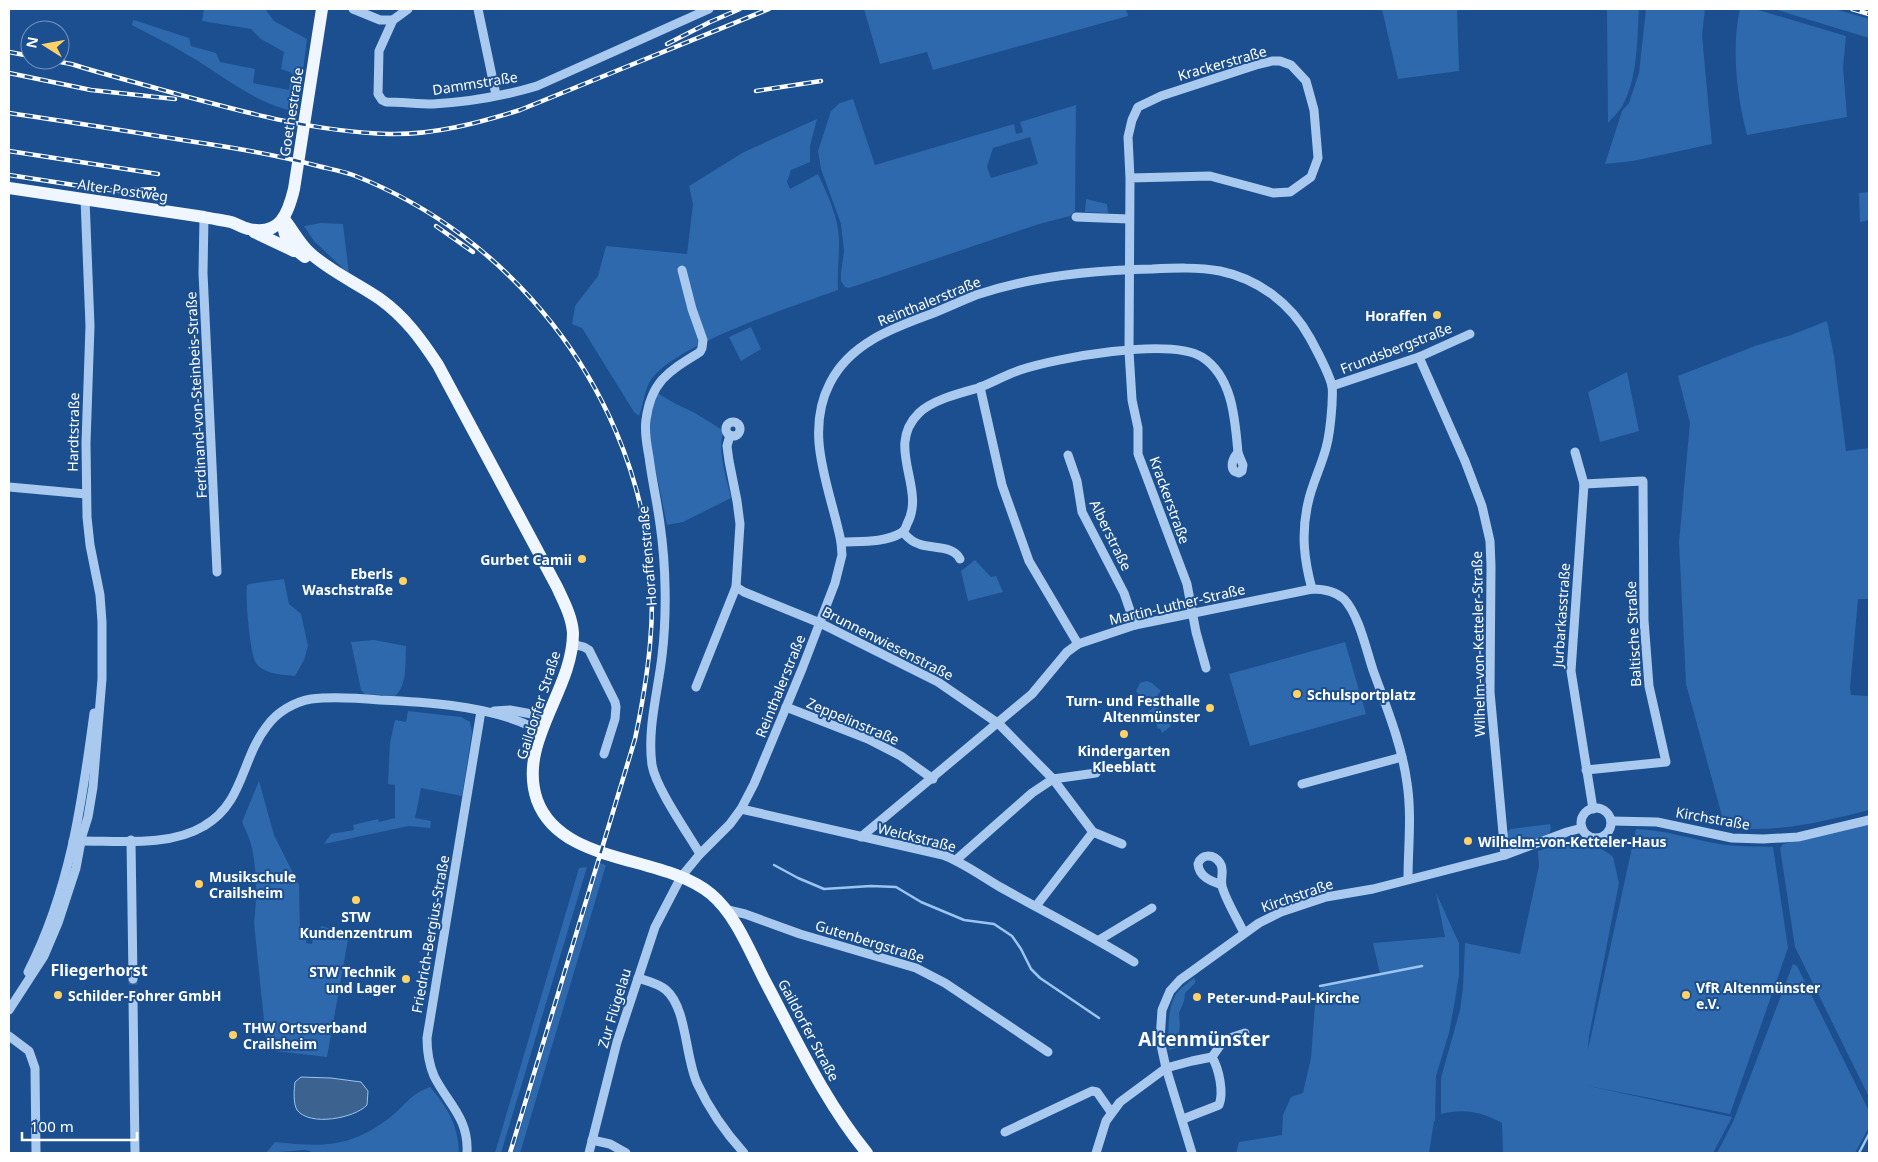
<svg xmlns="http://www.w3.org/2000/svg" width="1878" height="1162" viewBox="0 0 1878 1162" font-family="'Noto Sans',sans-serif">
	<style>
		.green { fill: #2e69ad; fill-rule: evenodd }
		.water { fill: #3c6290; stroke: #9cc4f0 }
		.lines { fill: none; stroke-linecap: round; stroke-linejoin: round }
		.stream { stroke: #9cc4f0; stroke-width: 2.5 }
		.minor-tunnel { stroke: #3d69a0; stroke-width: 9; stroke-dasharray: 9 4.5; stroke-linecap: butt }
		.minor { stroke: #a9c9ee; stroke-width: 9 }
		.major { stroke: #f0f6ff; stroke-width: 12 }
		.rail-casing { stroke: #fff; stroke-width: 4.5 }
		.rail { stroke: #1b4f8f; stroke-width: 2.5; stroke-dasharray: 8; stroke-linecap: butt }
		.poi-dot { fill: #ffd166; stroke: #1b4f8f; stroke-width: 2 }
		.labels { text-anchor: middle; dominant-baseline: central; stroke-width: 4; stroke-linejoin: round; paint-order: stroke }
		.street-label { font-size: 14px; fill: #fff; stroke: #1b4f8f }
		.poi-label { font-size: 14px; font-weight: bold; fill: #fff; stroke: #1b4f8f; text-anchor: start }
		.quarter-label { font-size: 16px; font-weight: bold; fill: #fff; stroke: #1b4f8f }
		.district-label { font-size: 19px; font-weight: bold; fill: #fff; stroke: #1b4f8f }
	</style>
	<rect width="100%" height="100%" fill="#1b4f8f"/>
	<g class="green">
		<path d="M204 9H265L274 21 307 39 298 112C255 105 222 74 186 54 169 43 150 35 132 25L133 20 137 21 189 38 191 46 216 53 220 62 255 69 253 83 289 90 292 73 281 69 284 52 261 39 251 29 202 21Z"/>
		<polygon points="864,9 1126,9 1128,16 933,70 927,52 880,64"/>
		<polygon points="1382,9 1457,9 1459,71 1398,79"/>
		<path d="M1607 9H1639C1637 40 1638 76 1623 105 1619 112 1613 117 1608 123Z"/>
		<polygon points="1646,9 1705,9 1702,35 1712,144 1633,161 1605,164 1622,111 1629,103 1639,73"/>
		<path d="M1740 9H1755L1846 36 1843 67 1847 117 1747 135C1737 97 1731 48 1740 9Z"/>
		<polygon points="1774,9 1835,9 1869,19 1869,38"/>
		<path d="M853 99 875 165 1014 124 1016 134 1023 132 1020 122 1076 105 1075 211 1070 216 1039 224 849 288 845 287 841 281V273L844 251 841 224 821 169 818 151 831 111 840 103ZM1030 137 1038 164 991 178 987 167 993 148Z"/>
		<path d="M817 119 810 146V162L791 170 787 182 790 189 818 174C829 198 840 220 839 246 839 261 837 275 838 290 797 305 669 346 649 383 644 393 643 406 639 416L634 412 582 328 572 324 575 306 598 276 606 246 687 254 693 204 689 186 744 152Z"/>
		<polygon points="1869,192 1869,220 1860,222 1859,193"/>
		<polygon points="1086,199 1107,204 1108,213 1085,212"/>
		<polygon points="321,223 343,224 349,274 314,241 304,226"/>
		<path d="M1827 321 1834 356 1846 451 1869 448V599H1858L1850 688 1851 695 1869 696V810C1822 822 1774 834 1725 827L1686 684 1679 542 1690 423 1678 376 1755 346 1791 335Z"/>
		<polygon points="751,327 761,349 741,361 729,337"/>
		<polygon points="1627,372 1639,431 1600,442 1588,392"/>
		<path d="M657 393 676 404 695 413 724 431C716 448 727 480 731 498L683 522 667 525 648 433 649 413Z"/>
		<polygon points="975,560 991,577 996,576 1003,592 968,601 961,571"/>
		<path d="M284 579 289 604 301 614 308 646 304 660 295 676C282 675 264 674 256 663 250 655 245 596 247 585L249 584Z"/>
		<path d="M374 640 406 646C405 661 408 685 395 696L365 694 361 690 351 642Z"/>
		<polygon points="1345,642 1366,714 1250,746 1229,674"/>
		<path d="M1147 681 1152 683 1161 691C1146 706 1162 711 1171 720L1170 727 1162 733 1160 728 1158 729 1156 723H1153L1148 711 1152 709 1149 702H1144L1136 691 1140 683Z"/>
		<polygon points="408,711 461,717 470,722 472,732 462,796 421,788 415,818 431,821 430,828 409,826 324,844 331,834 354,830 353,825 378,819 379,822 395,818 395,785 388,784 390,743 395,720 406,722"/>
		<path d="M259 781 274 835 299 885 300 934 307 935 306 943 312 944 313 938H320L321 926 349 934 327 1057 267 1050 254 923C257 899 257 872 252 848 250 839 246 831 242 822Z"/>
		<path d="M1550 824 1551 829 1549 834 1514 847 1507 844C1506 838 1504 833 1511 829Z"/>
		<polygon points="1869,824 1869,1097 1795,947 1780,848 1783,844"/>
		<path d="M1636 829C1664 830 1691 839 1719 844 1737 847 1756 846 1773 847L1788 948 1730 1114 1584 1085 1732 1117 1713 1153H1503L1502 1123C1482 1112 1464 1108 1441 1114V1078L1460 1010 1463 988 1465 943 1520 954 1539 866 1538 851C1565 843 1591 838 1613 857L1619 883 1589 1036 1588 1050Z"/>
		<polygon points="600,863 606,865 520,1153 513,1153"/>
		<polygon points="587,867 501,1153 495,1153 579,868"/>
		<polygon points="1436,893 1459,943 1459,975 1454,1006 1449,1033 1436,1076 1435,1121 1434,1121 1429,1153 1236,1153 1239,1142 1282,1135 1283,1115 1291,1097 1303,1093 1311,1058 1315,1004 1322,986 1380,974 1373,943 1445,937"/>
		<polygon points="1793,964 1797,966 1869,1111 1869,1127 1855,1153 1717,1153 1733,1122"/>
		<path d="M1194 978 1196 982 1185 993 1184 1001 1179 1013 1180 1025 1177 1048 1169 1050C1168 1033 1167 1009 1176 994 1180 988 1188 983 1194 978Z"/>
		<path d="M430 1087C448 1108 458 1125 459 1153H316L305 1150 266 1153 275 1142C322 1147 349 1148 388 1119 404 1107 410 1094 430 1087Z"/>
	</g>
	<path class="water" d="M301 1077 331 1078 361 1082 368 1091 367 1105C355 1118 310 1127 297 1110 293 1103 294 1090 295 1082Z"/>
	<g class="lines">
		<g class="stream">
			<polyline points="774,865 798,878 824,889 871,886 896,887 921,902 964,920 994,924 1012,936 1021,949 1031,969 1040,978 1099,1018"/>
			<polyline points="1320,986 1422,966"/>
			<polyline points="1859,1153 1869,1134"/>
		</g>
		<polyline class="minor-tunnel" points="133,998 133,979"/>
		<g class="minor">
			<polyline points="353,9 380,20 393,20"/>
			<path d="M408 9 393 20 379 51 378 94 382 100 386 102C402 102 417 104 433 104 468 102 504 96 537 86L709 9"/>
			<polyline points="478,9 496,95"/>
			<polyline points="1130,178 1210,176 1273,193 1290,192 1311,177 1318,158 1314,110 1306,81 1291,65 1280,61 1272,61 1256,65 1161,96 1138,107 1132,120 1128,137 1130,178 1129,351 1132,400 1138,428 1138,454 1187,584 1196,632 1206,668"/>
			<polyline points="204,217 203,273 217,572"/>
			<polyline points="1076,217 1129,219"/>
			<path d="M682 270 692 309 703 340 702 348 700 352C669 371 651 381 646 420 644 432 647 445 649 457 652 480 657 502 660 524 666 565 667 615 662 656 658 691 647 729 652 765 656 788 687 832 700 854"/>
			<polyline points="1419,357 1465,461 1482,506 1490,541 1491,566 1490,692 1505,855"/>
			<polyline points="1332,386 1419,357 1470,334"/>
			<polyline points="980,387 1002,485 1029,561 1078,644"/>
			<circle cx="733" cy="429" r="7"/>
			<polyline points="1575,452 1584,484 1571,671 1593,809"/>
			<path d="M1238 453 1243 465 1242 471 1239 473 1234 471C1230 466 1233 457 1238 453Z"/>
			<polyline points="1068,455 1077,481 1082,512 1124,593 1135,625"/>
			<polyline points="1584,484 1643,481 1644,620 1649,686 1666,762 1586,770"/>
			<polyline points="9,487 86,494"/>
			<path d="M903 532C907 537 912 542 919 544 932 549 953 545 960 559"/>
			<path d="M841 542C860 541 884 543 901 533 904 531 906 528 907 524 927 488 884 447 919 413 932 400 960 393 978 388 992 383 1005 375 1020 370 1056 358 1169 337 1202 357 1233 377 1235 420 1238 453"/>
			<polyline points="736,587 744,592 820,623 938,682 999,724 1053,779 1093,832 1122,844"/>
			<polyline points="572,644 584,647 589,650 615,702 616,707 615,719 604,754"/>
			<polyline points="696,687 736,587 740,524 737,501 729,461 727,446 730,435"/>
			<polyline points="786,707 868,739 901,756 933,779"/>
			<polyline points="494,711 510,710 548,717"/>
			<polyline points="1302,784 1402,757"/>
			<circle cx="1596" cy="823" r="15"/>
			<path d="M741 809 943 855C964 863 981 876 1000 887 1045 912 1090 935 1134 962"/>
			<polyline points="1611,821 1657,822 1732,838 1763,839 1798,837 1869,820"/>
			<path d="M861 837 1032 694 1067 652 1078 644 1135 625 1312 589C1323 589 1335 591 1344 599 1359 615 1366 649 1373 670 1386 706 1402 745 1407 783 1412 815 1408 848 1408 879"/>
			<polyline points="131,840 133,979"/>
			<path d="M73 841C114 840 168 848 204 826 244 803 241 759 267 726 277 712 294 702 311 699 333 696 358 698 380 700 423 702 477 705 518 721 526 724 534 728 542 731"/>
			<polyline points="956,860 1032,793 1053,779 1096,773"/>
			<path d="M1222 885C1211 881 1199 877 1198 864 1202 853 1214 854 1220 863 1225 870 1220 878 1222 886 1225 899 1238 920 1244 933"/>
			<polyline points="1036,906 1093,832"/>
			<polyline points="724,909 745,914 800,934 916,968 945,983 1048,1052"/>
			<polyline points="1099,940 1152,908"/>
			<path d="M28 972C70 890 82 803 94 713"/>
			<path d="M638 978C647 981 658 983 666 990 687 1008 685 1057 697 1083 709 1109 725 1132 744 1153"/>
			<polyline points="133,998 135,1153"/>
			<polyline points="9,1010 44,956 58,923 76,868 82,836 88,817 93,787 102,679 102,622 100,595 90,545 87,517 86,443 90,326 85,199"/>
			<polyline points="9,1036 29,1051 35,1068 36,1153"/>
			<polyline points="1212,1057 1224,1040 1245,1033"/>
			<polyline points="1005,1132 1092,1091 1097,1092 1111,1112"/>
			<polyline points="592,1140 610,1144 626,1153"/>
			<path d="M467 1153C469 1118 448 1104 434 1076 429 1064 427 1051 427 1038L481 711"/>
			<path d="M589 1153 617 1042 655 927 681 877 700 854 730 824 741 809 754 784 802 669 835 583 842 555 841 542C831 490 803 435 830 383 850 343 893 328 931 314 946 308 961 301 976 295 1029 277 1096 270 1152 269 1174 268 1198 267 1220 271 1258 279 1291 303 1310 338 1316 349 1329 373 1332 386 1333 391 1332 399 1332 405 1331 420 1330 434 1326 448 1321 467 1312 484 1308 503 1301 533 1304 560 1312 589"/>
			<path d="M1096 1153 1106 1121 1120 1102 1166 1068 1192 1061 1212 1057C1219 1069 1224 1092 1219 1105L1183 1119"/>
			<polyline points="1192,1153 1166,1068 1160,1040 1162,1010 1170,991 1180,980 1259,923 1281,912 1326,897 1373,889 1505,855 1567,832 1582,828"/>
		</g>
		<g class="major">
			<path d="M9 188 204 217C213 219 222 220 231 222 237 224 243 228 249 229 280 236 288 214 294 189L322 9"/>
			<path d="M284 219C293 230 299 243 309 252 329 271 357 283 380 299 405 317 421 339 438 365L557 587C564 602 572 617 573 633 573 691 517 742 537 800 561 866 663 854 711 894 736 915 750 952 765 981 796 1039 825 1102 867 1153"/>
			<path d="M284 219C281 236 291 247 305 257"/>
			<polyline points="254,232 294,251"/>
		</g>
		<g class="rail-casing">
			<g id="rail">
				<polyline points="1852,9 1869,14"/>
				<polyline points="667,44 710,22 740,9"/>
				<polyline points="9,52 30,56"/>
				<path d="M50 60 71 64C106 75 142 84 177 94 247 113 317 132 389 134 434 135 478 123 520 110L769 9"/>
				<polyline points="9,73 91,90 175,99"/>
				<polyline points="756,91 821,81"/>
				<path d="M9 113C71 122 133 132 195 142 236 148 277 155 318 166 330 169 342 171 353 175 511 236 627 384 649 552 657 615 648 677 635 739L510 1153"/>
				<polyline points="9,151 158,174"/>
				<polyline points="9,175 100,189 120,191 154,189"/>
				<polyline points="436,226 473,252"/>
			</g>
		</g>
		<use href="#rail" class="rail"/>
	</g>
	<g class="poi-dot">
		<circle cx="1437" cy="315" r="5"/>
		<circle cx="582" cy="559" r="5"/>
		<circle cx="403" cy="581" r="5"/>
		<circle cx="1297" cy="694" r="5"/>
		<circle cx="1210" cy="708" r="5"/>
		<circle cx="1124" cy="734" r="5"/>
		<circle cx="1468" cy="841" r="5"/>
		<circle cx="199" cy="884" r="5"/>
		<circle cx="356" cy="900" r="5"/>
		<circle cx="406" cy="979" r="5"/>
		<circle cx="58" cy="995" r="5"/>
		<circle cx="1686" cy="995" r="5"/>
		<circle cx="1197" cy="997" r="5"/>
		<circle cx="233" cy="1035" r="5"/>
	</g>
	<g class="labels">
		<g class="street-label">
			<text transform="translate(1222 63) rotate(-16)">Krackerstraße</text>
			<text transform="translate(475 83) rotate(-9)">Dammstraße</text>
			<text transform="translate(291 112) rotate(-81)">Goethestraße</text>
			<text transform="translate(123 190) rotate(8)">Alter Postweg</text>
			<text transform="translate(929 301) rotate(-22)">Reinthalerstraße</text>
			<text transform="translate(1396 348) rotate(-21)">Frundsbergstraße</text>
			<text transform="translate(196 395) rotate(-93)">Ferdinand-von-Steinbeis-Straße</text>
			<text transform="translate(73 432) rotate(-89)">Hardtstraße</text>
			<text transform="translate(1170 500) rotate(70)">Krackerstraße</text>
			<text transform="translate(1111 535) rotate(64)">Alberstraße</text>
			<text transform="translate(647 556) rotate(-95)">Horaffenstraße</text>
			<text transform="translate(1177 604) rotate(-13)">Martin-Luther-Straße</text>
			<text transform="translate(1561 615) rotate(-86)">Jurbarkasstraße</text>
			<text transform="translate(1633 634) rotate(-93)">Baltische Straße</text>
			<text transform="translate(888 643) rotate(27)">Brunnenwiesenstraße</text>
			<text transform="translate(1478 644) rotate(-91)">Wilhelm-von-Ketteler-Straße</text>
			<text transform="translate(780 686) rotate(-68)">Reinthalerstraße</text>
			<text transform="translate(538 705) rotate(-72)">Gaildorfer Straße</text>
			<text transform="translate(853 721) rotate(23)">Zeppelinstraße</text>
			<text transform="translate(1713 818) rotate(10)">Kirchstraße</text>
			<text transform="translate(917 837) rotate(14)">Weickstraße</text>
			<text transform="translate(1297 895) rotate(-19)">Kirchstraße</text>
			<text transform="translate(430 934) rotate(-80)">Friedrich-Bergius-Straße</text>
			<text transform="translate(870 941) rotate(17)">Gutenbergstraße</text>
			<text transform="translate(614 1008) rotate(-73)">Zur Flügelau</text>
			<text transform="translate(809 1030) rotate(62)">Gaildorfer Straße</text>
		</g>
		<g class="poi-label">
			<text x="1427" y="315" text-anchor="end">Horaffen</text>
			<text x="572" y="559" text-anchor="end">Gurbet Camii</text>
			<text x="393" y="573" text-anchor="end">Eberls<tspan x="393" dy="16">Waschstraße</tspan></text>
			<text x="1307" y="694">Schulsportplatz</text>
			<text x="1200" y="700" text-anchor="end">Turn- und Festhalle<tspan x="1200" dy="16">Altenmünster</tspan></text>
			<text x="1124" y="750" text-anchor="middle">Kindergarten<tspan x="1124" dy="16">Kleeblatt</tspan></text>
			<text x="1478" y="841">Wilhelm-von-Ketteler-Haus</text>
			<text x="209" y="876">Musikschule<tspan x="209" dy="16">Crailsheim</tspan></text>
			<text x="356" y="916" text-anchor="middle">STW<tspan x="356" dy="16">Kundenzentrum</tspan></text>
			<text x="396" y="971" text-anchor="end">STW Technik<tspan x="396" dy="16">und Lager</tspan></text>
			<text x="1696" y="987">VfR Altenmünster<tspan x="1696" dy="16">e.V.</tspan></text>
			<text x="68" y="995">Schilder-Fohrer GmbH</text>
			<text x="1207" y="997">Peter-und-Paul-Kirche</text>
			<text x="243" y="1027">THW Ortsverband<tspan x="243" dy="16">Crailsheim</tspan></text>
		</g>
		<g class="quarter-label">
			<text x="99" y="970">Fliegerhorst</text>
		</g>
		<g class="district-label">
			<text x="1204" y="1039">Altenmünster</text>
		</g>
	</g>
	<rect width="1878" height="1162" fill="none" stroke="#ffffff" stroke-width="20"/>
	<g transform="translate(45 45) rotate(281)"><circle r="24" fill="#1b4f8f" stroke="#7695bc"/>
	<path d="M0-4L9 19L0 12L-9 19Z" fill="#ffd166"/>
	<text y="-8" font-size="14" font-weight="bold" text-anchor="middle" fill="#ffffff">N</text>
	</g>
	<path d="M22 1132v8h115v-8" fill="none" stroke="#ffffff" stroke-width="2.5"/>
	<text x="30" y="1132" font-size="15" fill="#ffffff" stroke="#1b4f8f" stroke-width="4" paint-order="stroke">100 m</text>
</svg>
